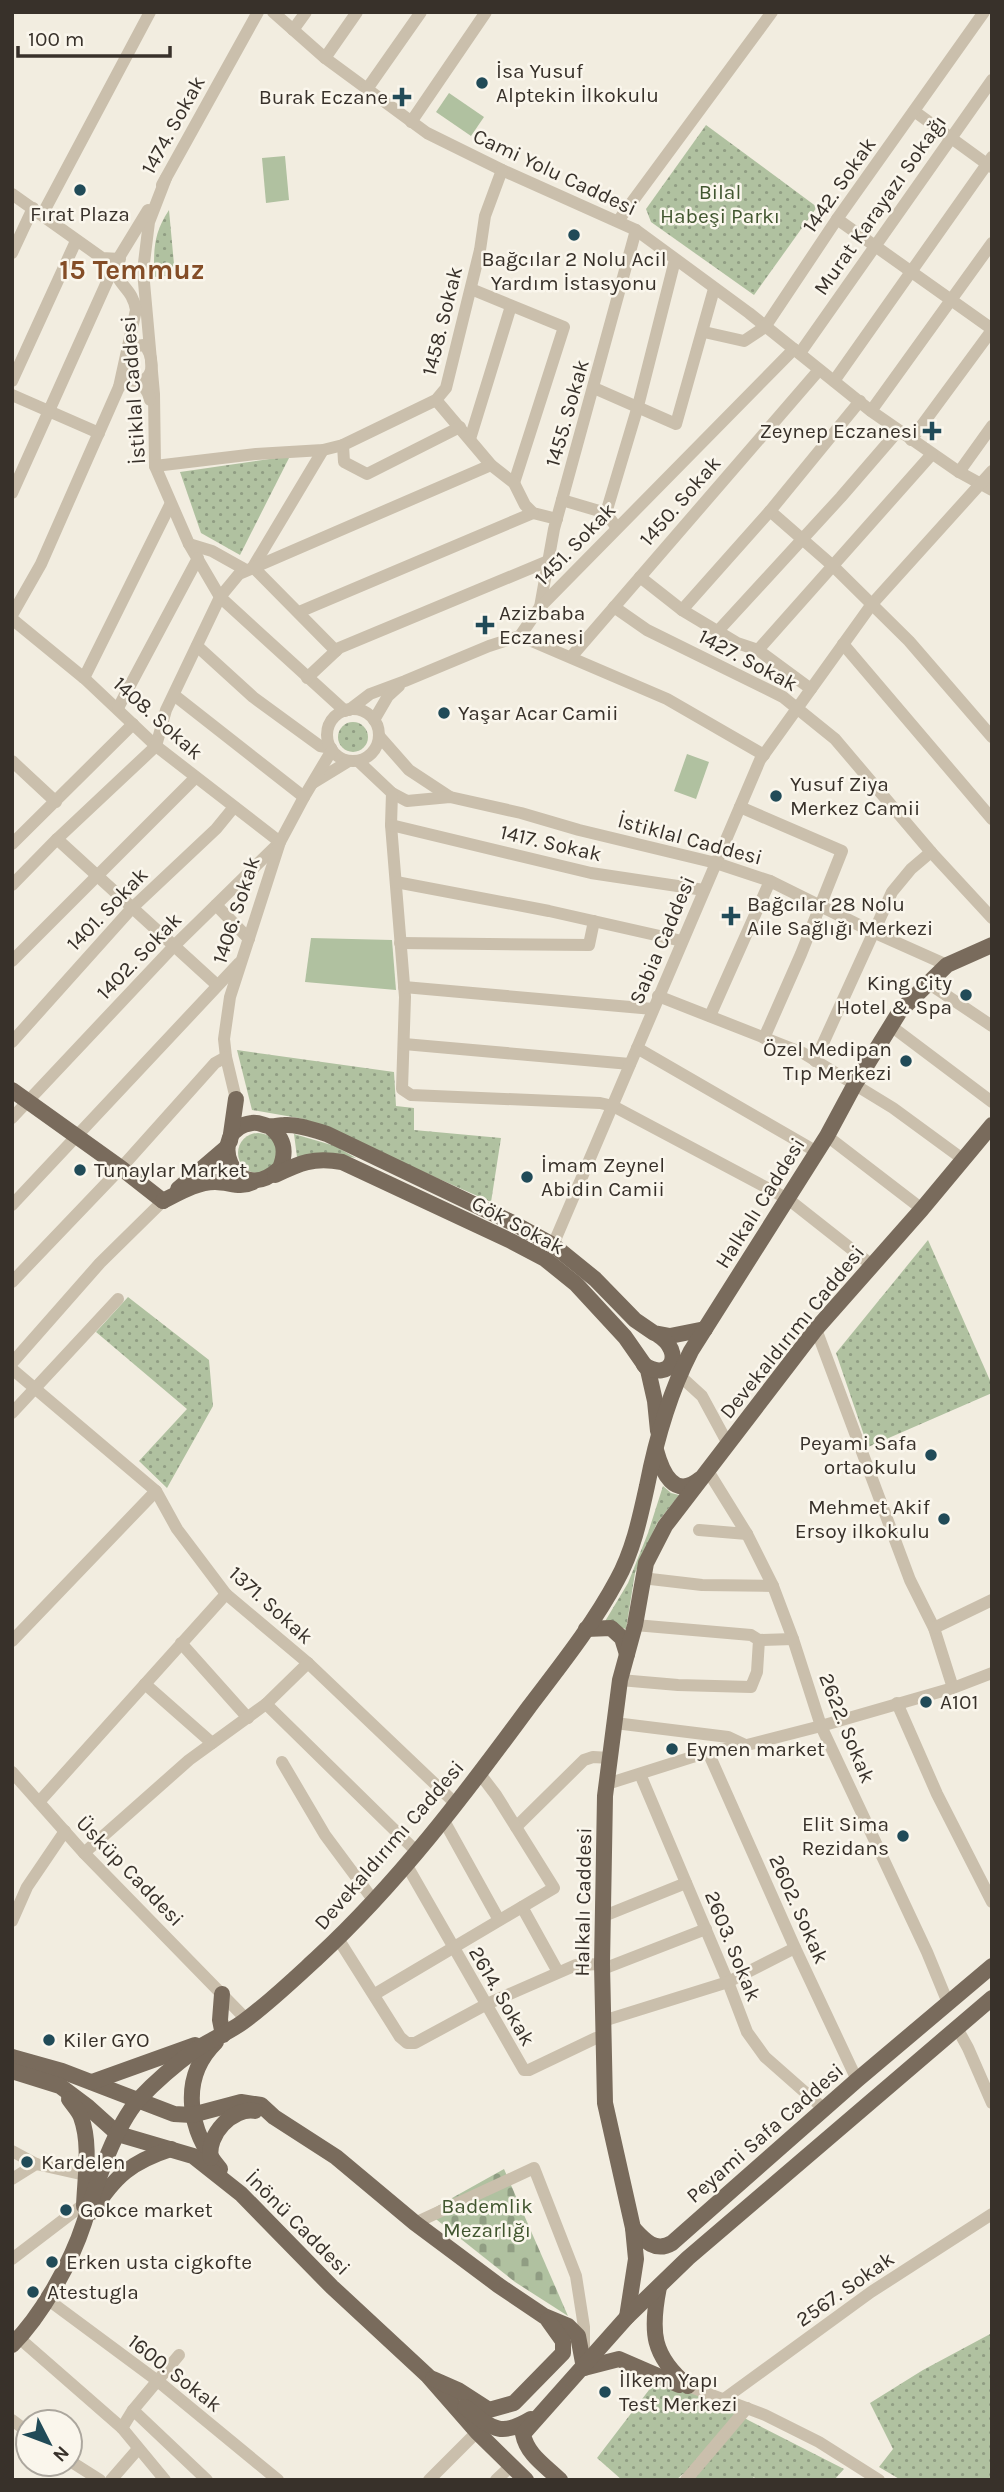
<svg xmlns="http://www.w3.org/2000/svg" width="1004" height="2492" viewBox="0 0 1004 2492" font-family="Karla,sans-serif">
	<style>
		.grass { fill: url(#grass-dots) }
		.cemetery { fill: url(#cemetery-stones) }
		.garden { fill: #b0c1a0 }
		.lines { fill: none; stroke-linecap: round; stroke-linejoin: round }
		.minor { stroke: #cabfac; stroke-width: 12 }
		.major { stroke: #796b5c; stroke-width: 16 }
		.poi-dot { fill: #214b58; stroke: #faf6ec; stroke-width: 2.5 }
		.labels { text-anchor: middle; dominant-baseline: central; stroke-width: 5; stroke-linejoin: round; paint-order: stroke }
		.poi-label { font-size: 21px; fill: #38312a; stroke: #faf6ec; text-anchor: start }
		.street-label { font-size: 21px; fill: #38312a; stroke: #faf6ec }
		.park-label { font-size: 21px; fill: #41562f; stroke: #faf6ec }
		.district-label { font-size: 28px; font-weight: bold; fill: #844d27; stroke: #faf6ec }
	</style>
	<defs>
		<pattern id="grass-dots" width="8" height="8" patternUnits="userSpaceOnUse" patternTransform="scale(1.75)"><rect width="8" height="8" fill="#b0c1a0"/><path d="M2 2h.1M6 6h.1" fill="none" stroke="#909d83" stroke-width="1.8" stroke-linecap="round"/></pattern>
		<pattern id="cemetery-stones" width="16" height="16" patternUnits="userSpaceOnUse" patternTransform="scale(1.75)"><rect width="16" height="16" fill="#b0c1a0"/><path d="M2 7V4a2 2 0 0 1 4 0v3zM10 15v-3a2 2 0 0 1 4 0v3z" fill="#909d83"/></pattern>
	</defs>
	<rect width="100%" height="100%" fill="#f2ede0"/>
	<g class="grass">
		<polygon points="706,125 817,207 754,295 651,222 646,209"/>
		<path d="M169 210 175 275 154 277C154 249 153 234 169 210Z"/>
		<polygon points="290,456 240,555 201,533 180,472"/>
		<circle cx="353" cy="737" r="15"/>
		<polygon points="237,1050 394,1072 396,1106 414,1108 414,1130 501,1138 491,1202 304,1119 252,1110"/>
		<circle cx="258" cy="1153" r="20"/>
		<polygon points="294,1134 335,1146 356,1158 328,1153 297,1157"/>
		<polygon points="928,1240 992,1385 992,1393 868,1447 836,1353"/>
		<polygon points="128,1297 209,1360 213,1406 167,1488 139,1461 187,1409 96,1332"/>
		<polygon points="663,1486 671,1493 679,1495 657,1523 635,1573 626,1629 604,1623 628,1583 648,1533"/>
		<polygon points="992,2333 992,2480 901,2480 879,2467 893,2449 870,2403 923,2370"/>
		<polygon points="652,2386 705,2394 748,2420 844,2469 834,2480 756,2480 754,2477 751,2480 689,2480 683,2474 676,2480 622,2480 597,2458"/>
	</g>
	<polygon class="cemetery" points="504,2169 568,2316 515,2282 427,2212"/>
	<g class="garden">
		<polygon points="449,93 484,117 471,136 436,112"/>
		<polygon points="285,156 289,200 266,203 262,158"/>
		<polygon points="687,754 709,762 696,799 674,791"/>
		<polygon points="311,938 392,940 396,990 305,982"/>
	</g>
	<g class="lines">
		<g class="minor">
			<polyline points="273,12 325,58 427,133 502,170 636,230 749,313 871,411 959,472 992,490"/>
			<polyline points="293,30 306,12"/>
			<polyline points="325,58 357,12"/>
			<polyline points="367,89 421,12"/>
			<polyline points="914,111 991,167"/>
			<polyline points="411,122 486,12"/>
			<polyline points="166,178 149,222 143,271 154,394 155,466 189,544 220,597 345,711"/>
			<polyline points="162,185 258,12"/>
			<polyline points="12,194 102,258 120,259"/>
			<polyline points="42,215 150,12"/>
			<polyline points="837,219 992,329"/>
			<polyline points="618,221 772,12"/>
			<polyline points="12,253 33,208"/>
			<polyline points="471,289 564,327 514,483"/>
			<polyline points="704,332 744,341 765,327 837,219 984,12"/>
			<polyline points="800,353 992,80"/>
			<polyline points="12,381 76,241"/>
			<polyline points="834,381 992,157"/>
			<path d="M119 387 127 380C131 380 135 381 139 381 157 379 153 353 144 345L136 346C109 375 146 375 150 400"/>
			<polyline points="594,388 676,424 714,289"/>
			<polyline points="12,395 99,433"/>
			<polyline points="436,400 491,465 514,483 525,505 533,513 557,519"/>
			<polyline points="871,411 992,243"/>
			<polyline points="470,439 511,306"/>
			<polyline points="911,440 992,330"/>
			<polyline points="343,445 344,462 367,474 460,427"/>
			<polyline points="323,450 253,567 336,651"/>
			<polyline points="155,466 256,454 323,450 343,445 436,400 446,388 480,250 485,216 502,170"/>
			<polyline points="959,472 992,426"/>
			<polyline points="12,493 115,264 148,210"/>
			<polyline points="562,500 606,513"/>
			<polyline points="770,511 833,566 909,641 992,737"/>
			<polyline points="617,528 606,513 638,406 675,260"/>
			<polyline points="189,544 212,551 246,570"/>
			<polyline points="640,577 682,610 737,643 758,650 811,689"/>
			<polyline points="540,607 554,529 636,230"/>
			<polyline points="614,607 647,630 783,697 835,739 931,852 992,918"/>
			<polyline points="682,610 770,511 860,401"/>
			<polyline points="299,612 533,513"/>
			<path d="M12 615 41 564 119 387 136 310C133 289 118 286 115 269"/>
			<polyline points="12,619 84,678 156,746 280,842 174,946 12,1118"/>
			<polyline points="717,632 841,497 898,431"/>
			<polyline points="520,636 667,699 764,755"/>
			<polyline points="843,644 992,819"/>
			<polyline points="197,646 253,697 320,746 331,748"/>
			<polyline points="758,650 932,454"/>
			<polyline points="571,657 819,370"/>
			<polyline points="84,678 170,505"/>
			<polyline points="307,678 339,648 548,561"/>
			<polyline points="174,695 304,797"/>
			<polyline points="118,708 198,558"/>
			<circle cx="353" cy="735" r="26"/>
			<polyline points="349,710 370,694 405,681 489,646 520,636 540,607 794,349"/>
			<polyline points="374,720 388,696 399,686"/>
			<polyline points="379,736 409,770 450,797"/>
			<polyline points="12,761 56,802"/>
			<polyline points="358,761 392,793 407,801 450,797 521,813 579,830 716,863 770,881 873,932 947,965"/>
			<polyline points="313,783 349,761"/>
			<polyline points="392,793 391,825 405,997 402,1089 411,1095 600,1103 613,1106 788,1199 873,1266"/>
			<polyline points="740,807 842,851 801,954 764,1038"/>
			<polyline points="391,825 591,873 704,890"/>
			<polyline points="57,839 217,985"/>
			<polyline points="12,844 133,724"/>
			<polyline points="396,882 549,911 682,941"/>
			<polyline points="12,885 57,839 156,746 166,710 220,597 239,574 491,465"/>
			<polyline points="216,905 249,939"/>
			<polyline points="400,943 589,945 594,921"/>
			<polyline points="12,961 195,778"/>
			<polyline points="928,983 992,1026"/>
			<polyline points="404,987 653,1009"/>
			<polyline points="658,996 803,1053 893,1108 964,1160"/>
			<polyline points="710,1016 770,881"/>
			<polyline points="891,1026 992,1102"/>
			<polyline points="12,1042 132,908 216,829 234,807"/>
			<polyline points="404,1044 630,1064"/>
			<polyline points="637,1048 817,1152"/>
			<polyline points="815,1061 892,892 911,869 931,852"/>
			<polyline points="236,1099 226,1057 224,1039 230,997 280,842 304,797 332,750"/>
			<polyline points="827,1136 922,1209"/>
			<polyline points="12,1205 239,963"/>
			<polyline points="553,1245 760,760 872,604 992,471"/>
			<polyline points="12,1282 121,1168 215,1063 226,1057"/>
			<polyline points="816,1329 910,1580 934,1628 953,1688"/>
			<polyline points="12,1363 100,1263 163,1201"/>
			<polyline points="12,1369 156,1491 177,1529 226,1594 308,1663 456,1804"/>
			<polyline points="679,1375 702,1396 728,1444"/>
			<polyline points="12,1413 118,1299"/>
			<polyline points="708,1471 747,1534 773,1586 793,1639 821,1726 927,1952 948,2003"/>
			<polyline points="699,1530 747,1534"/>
			<polyline points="642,1578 702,1585 773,1586"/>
			<polyline points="934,1628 992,1600"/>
			<polyline points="759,1640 793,1639"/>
			<polyline points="12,1641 156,1491"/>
			<polyline points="181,1643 248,1718"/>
			<polyline points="620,1680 678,1685 751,1687 757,1672 759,1640 751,1635 635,1625"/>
			<polyline points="145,1684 212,1743"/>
			<polyline points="897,1703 937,1794 992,1902"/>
			<polyline points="266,1704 416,1851"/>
			<polyline points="615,1723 728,1737 745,1745"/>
			<polyline points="708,1752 795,1948 857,2080"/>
			<polyline points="282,1762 325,1835 374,1901"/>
			<polyline points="12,1772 84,1853 246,2019"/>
			<polyline points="640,1774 728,1982 747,2032 765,2057 824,2109"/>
			<polyline points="607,1784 708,1752 747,1745 821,1726 953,1688 992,1673"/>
			<polyline points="39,1802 226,1594"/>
			<polyline points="443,1819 499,1920"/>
			<polyline points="516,1827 584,1760 593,1757 610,1758"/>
			<polyline points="84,1853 189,1760 266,1704 308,1663"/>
			<polyline points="406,1864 524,2070 529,2070 596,2038 603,2037"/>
			<polyline points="522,1907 558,1972"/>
			<polyline points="604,1916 686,1883"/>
			<polyline points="12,1921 27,1887 65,1831"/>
			<polyline points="337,1937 400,2037 407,2043 415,2043 487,2004 576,1965 602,1964"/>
			<polyline points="603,1969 706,1929"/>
			<polyline points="375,1994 554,1888 496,1795 480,1774"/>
			<polyline points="603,2021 728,1982 795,1948"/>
			<polyline points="957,2028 968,2048 992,2103"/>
			<polyline points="12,2151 36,2164"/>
			<polyline points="12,2179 36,2164 85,2175"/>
			<polyline points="415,2223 534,2168 576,2276 584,2327 584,2347"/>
			<polyline points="12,2259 84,2204"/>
			<polyline points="47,2299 159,2382 278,2480"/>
			<polyline points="19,2338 122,2428 165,2480"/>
			<polyline points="688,2386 765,2415 819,2442 879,2480"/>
			<polyline points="724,2399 871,2292 992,2214"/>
			<polyline points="133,2410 207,2480"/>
			<polyline points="12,2420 28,2432"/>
			<polyline points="122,2428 133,2410 179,2355"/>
			<polyline points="70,2461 100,2480"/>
			<polyline points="111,2480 138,2449"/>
			<polyline points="429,2480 477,2432"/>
			<polyline points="496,2480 511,2466"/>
			<polyline points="686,2480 747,2408"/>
		</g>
		<g class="major">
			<polyline points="12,1090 121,1168 163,1201"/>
			<path d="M270 1127C284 1138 287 1151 280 1168 234 1211 204 1129 252 1123 258 1122 263 1125 268 1126 273 1127 279 1125 284 1125 299 1124 313 1130 327 1134L511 1222 553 1245 595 1279 635 1320 654 1333 670 1336 705 1329"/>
			<polyline points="230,1141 236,1099"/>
			<path d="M275 1175C300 1163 313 1157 342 1162L509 1240 545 1259 576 1284 625 1337 648 1370 655 1401 658 1431"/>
			<polyline points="178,1189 227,1147"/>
			<path d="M163 1201C179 1193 197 1182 215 1182 230 1182 239 1189 253 1182"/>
			<path d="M644 1365C671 1383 685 1352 658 1335"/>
			<path d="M656 1450C662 1472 674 1500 700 1479"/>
			<polyline points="586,1629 611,1628 622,1638 627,1654"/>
			<polyline points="222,1994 220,2020 223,2035"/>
			<path d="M216 2042C178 2079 189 2132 220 2169"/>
			<polyline points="12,2057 62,2071 174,2114 192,2115 241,2102 261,2105 274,2117 336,2157 415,2223 498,2285 544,2316 568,2326 578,2336 584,2368"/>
			<polyline points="12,2071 60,2086 88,2107 118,2134 193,2156 241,2194 332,2287 428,2376 477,2432 526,2480"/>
			<polyline points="92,2082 195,2045"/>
			<path d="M69 2099C73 2105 79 2111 81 2117 91 2144 85 2178 84 2206"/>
			<path d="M211 2158C206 2135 233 2107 255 2111"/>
			<path d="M92 2212C115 2176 131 2162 171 2149"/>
			<path d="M633 2228C644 2240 655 2253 672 2243L857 2080 992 1966"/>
			<path d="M659 2287C650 2332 652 2356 688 2386"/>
			<polyline points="627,2317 636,2259 633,2228 605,2103 602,1964 605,1796 620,1680 635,1625 646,1563 665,1526 816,1329 922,1209 992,1125"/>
			<path d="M12 2345C42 2315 71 2263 84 2223 96 2186 113 2129 139 2099 155 2082 176 2064 195 2050 210 2040 228 2033 243 2022 269 2003 294 1979 318 1957 398 1883 465 1794 529 1707 560 1666 593 1625 617 1580 633 1551 640 1518 647 1486 656 1440 670 1392 691 1351L827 1136 855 1084 900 1011 947 965 992 945"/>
			<polyline points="584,2368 619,2359 679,2385"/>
			<polyline points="433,2379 458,2390 489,2410 514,2403 563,2353 563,2341 548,2320"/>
			<path d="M465 2407C492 2428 499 2438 531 2419"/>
			<path d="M560 2480C546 2466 527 2455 523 2434L627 2317 688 2258 992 1998"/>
		</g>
	</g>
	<g class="poi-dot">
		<circle cx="482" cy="83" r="7"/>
		<path d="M398.5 86.5h7v7h7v7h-7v7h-7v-7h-7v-7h7z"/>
		<circle cx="80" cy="190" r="7"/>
		<circle cx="574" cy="235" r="7"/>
		<path d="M928.5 420.5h7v7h7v7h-7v7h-7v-7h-7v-7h7z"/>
		<path d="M481.5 614.5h7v7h7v7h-7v7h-7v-7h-7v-7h7z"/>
		<circle cx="444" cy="713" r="7"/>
		<circle cx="776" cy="796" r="7"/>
		<path d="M727.5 905.5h7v7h7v7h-7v7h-7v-7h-7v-7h7z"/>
		<circle cx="966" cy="995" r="7"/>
		<circle cx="906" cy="1061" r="7"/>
		<circle cx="80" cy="1170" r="7"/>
		<circle cx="527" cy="1177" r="7"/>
		<circle cx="931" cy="1455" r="7"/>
		<circle cx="944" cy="1519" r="7"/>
		<circle cx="926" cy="1702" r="7"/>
		<circle cx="672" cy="1749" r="7"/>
		<circle cx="903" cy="1836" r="7"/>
		<circle cx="49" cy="2040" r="7"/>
		<circle cx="27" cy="2162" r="7"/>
		<circle cx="66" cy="2210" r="7"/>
		<circle cx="52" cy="2262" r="7"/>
		<circle cx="33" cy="2292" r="7"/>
		<circle cx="605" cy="2392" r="7"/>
	</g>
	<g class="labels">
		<g class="poi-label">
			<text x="496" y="71">İsa Yusuf<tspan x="496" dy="24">Alptekin İlkokulu</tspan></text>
			<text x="388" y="97" text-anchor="end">Burak Eczane</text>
			<text x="80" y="214" text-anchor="middle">Fırat Plaza</text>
			<text x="574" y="259" text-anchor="middle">Bağcılar 2 Nolu Acil<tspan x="574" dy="24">Yardım İstasyonu</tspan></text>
			<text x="918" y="431" text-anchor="end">Zeynep Eczanesi</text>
			<text x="499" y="613">Azizbaba<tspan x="499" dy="24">Eczanesi</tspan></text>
			<text x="458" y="713">Yaşar Acar Camii</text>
			<text x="790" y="784">Yusuf Ziya<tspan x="790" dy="24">Merkez Camii</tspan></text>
			<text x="747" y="904">Bağcılar 28 Nolu<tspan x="747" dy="24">Aile Sağlığı Merkezi</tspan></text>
			<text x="952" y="983" text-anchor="end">King City<tspan x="952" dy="24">Hotel &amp; Spa</tspan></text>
			<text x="892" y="1049" text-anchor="end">Özel Medipan<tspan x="892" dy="24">Tıp Merkezi</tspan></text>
			<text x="541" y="1165">İmam Zeynel<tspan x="541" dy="24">Abidin Camii</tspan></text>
			<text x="94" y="1170">Tunaylar Market</text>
			<text x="917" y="1443" text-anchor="end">Peyami Safa<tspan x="917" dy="24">ortaokulu</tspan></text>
			<text x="930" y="1507" text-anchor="end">Mehmet Akif<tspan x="930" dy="24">Ersoy ilkokulu</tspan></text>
			<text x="940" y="1702">A101</text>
			<text x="686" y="1749">Eymen market</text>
			<text x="889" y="1824" text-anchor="end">Elit Sima<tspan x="889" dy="24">Rezidans</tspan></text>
			<text x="63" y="2040">Kiler GYO</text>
			<text x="41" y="2162">Kardelen</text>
			<text x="80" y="2210">Gokce market</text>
			<text x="66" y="2262">Erken usta cigkofte</text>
			<text x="47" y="2292">Atestugla</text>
			<text x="619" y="2380">İlkem Yapı<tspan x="619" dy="24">Test Merkezi</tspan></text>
		</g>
		<g class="street-label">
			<text transform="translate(173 125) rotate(-61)">1474. Sokak</text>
			<text transform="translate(555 172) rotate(25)">Cami Yolu Caddesi</text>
			<text transform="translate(839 185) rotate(-55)">1442. Sokak</text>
			<text transform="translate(880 205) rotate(-55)">Murat Karayazı Sokağı</text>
			<text transform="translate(442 321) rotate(-76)">1458. Sokak</text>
			<text transform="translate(133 390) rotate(-94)">İstiklal Caddesi</text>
			<text transform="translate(567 413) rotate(-74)">1455. Sokak</text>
			<text transform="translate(680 501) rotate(-49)">1450. Sokak</text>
			<text transform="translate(575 544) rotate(-46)">1451. Sokak</text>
			<text transform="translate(748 660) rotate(28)">1427. Sokak</text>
			<text transform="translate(158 718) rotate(42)">1408. Sokak</text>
			<text transform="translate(690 839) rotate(15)">İstiklal Caddesi</text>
			<text transform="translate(551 843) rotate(13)">1417. Sokak</text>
			<text transform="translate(107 909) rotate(-46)">1401. Sokak</text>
			<text transform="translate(236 910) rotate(-72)">1406. Sokak</text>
			<text transform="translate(662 940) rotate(-67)">Sabia Caddesi</text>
			<text transform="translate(139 956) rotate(-46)">1402. Sokak</text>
			<text transform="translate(760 1203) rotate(-58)">Halkalı Caddesi</text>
			<text transform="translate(518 1225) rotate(28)">Gök Sokak</text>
			<text transform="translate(792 1332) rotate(-51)">Devekaldırımı Caddesi</text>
			<text transform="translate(271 1605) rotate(42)">1371. Sokak</text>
			<text transform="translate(847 1728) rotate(68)">2622. Sokak</text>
			<text transform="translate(389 1845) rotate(-49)">Devekaldırımı Caddesi</text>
			<text transform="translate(130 1871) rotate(46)">Üsküp Caddesi</text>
			<text transform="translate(583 1902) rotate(-89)">Halkalı Caddesi</text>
			<text transform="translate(799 1909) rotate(66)">2602. Sokak</text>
			<text transform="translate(733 1946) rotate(68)">2603. Sokak</text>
			<text transform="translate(502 1996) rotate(60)">2614. Sokak</text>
			<text transform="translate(765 2133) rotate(-41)">Peyami Safa Caddesi</text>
			<text transform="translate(298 2223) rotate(45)">İnönü Caddesi</text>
			<text transform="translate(845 2289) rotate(-35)">2567. Sokak</text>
			<text transform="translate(175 2373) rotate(38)">1600. Sokak</text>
		</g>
		<g class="park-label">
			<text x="720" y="192">Bilal<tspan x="720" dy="24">Habeşi Parkı</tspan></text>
			<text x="487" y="2206">Bademlik<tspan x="487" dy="24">Mezarlığı</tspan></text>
		</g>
		<g class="district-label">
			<text x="132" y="269">15 Temmuz</text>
		</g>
	</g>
	<rect width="1004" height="2492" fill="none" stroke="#38312a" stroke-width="28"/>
	<g transform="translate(49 2443) rotate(132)"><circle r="33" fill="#faf6ec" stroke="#aca79e" stroke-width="2"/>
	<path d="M0-5L12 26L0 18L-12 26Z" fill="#214b58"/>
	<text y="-10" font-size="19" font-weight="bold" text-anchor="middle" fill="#38312a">N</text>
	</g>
	<path d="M18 46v10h152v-10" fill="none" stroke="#38312a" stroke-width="3.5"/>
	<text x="28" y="46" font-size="21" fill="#38312a" stroke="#faf6ec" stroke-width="5" paint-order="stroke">100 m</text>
</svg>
